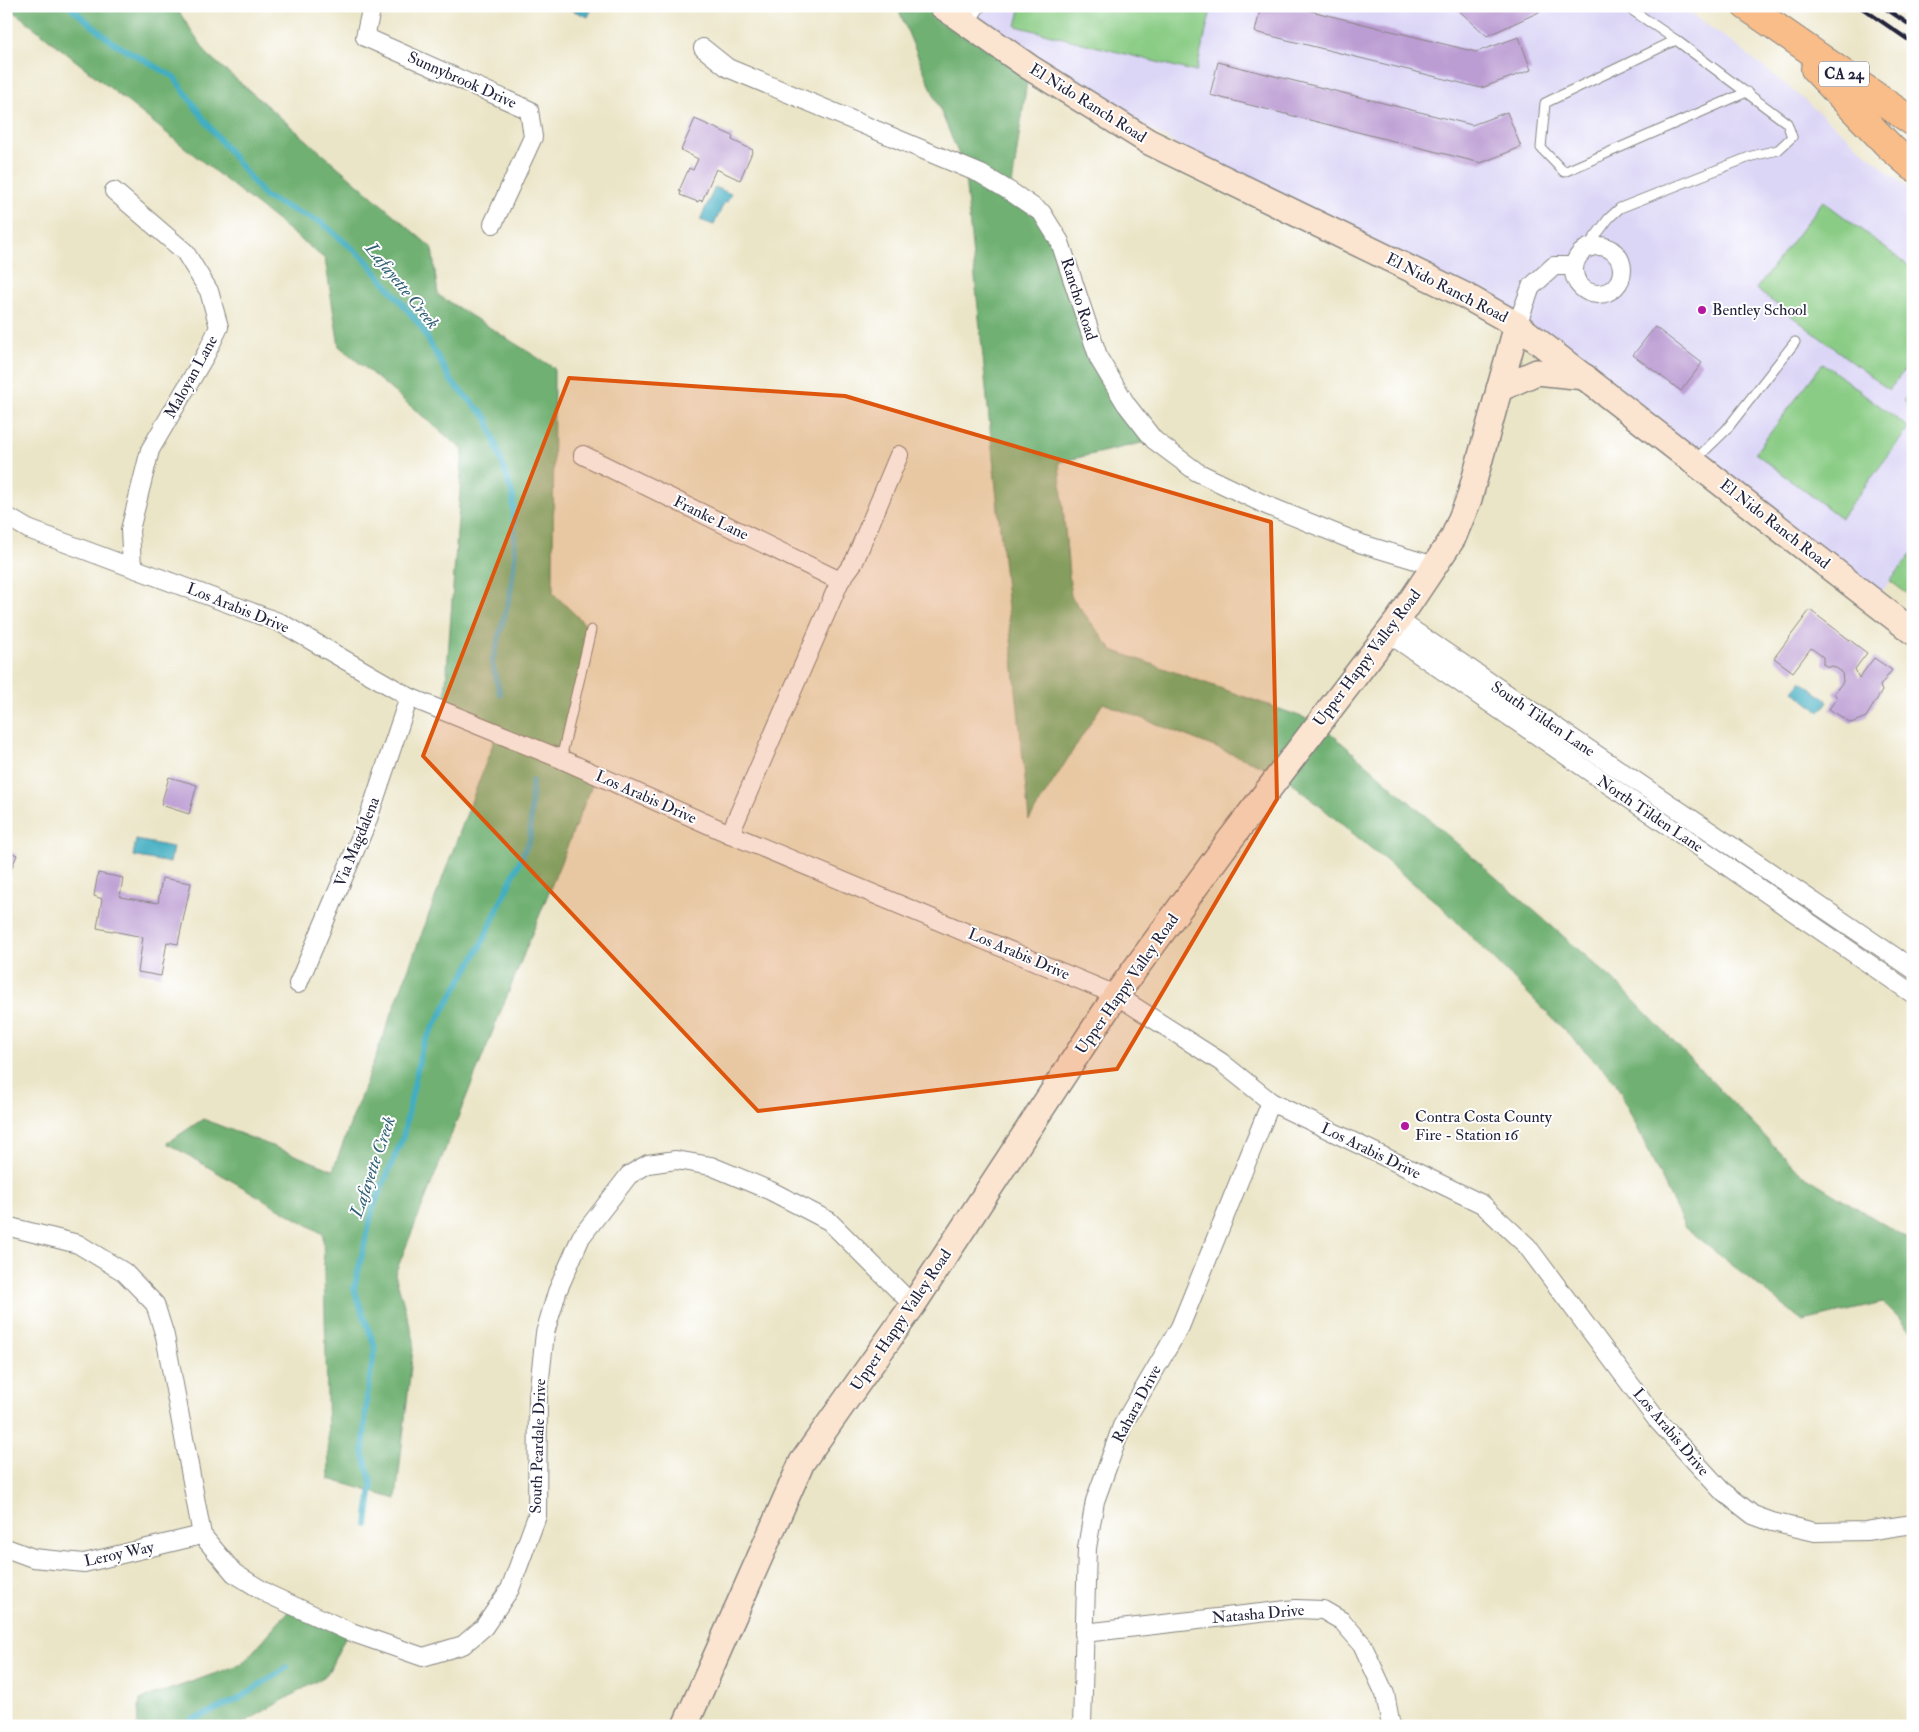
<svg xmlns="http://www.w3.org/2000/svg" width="1919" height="1732" viewBox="0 0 1919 1732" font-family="'IM FELL Double Pica',serif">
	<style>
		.built { fill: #dcd6f6 }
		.green { fill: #8acc85; stroke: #567760 }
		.forest { fill: #6fb072; stroke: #486956 }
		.water { fill: #43aec1; stroke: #32687e }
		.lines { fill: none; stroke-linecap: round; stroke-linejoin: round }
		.stream { stroke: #43aec1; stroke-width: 6 }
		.building { fill: #bb9cd3 }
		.lane-casing { stroke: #868481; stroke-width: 11 }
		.street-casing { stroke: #868481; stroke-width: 20 }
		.secondary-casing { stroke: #868481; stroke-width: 28 }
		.highway-casing { stroke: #868481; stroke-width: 30 }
		.lane { stroke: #fff; stroke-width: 9 }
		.street { stroke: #fff; stroke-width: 18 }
		.secondary { stroke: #fce5d0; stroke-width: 25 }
		.highway { stroke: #f8bd89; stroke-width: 28 }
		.rail { stroke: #22223b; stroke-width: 4 }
		.marked { fill: #de560e; fill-opacity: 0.2; stroke: #de560e; stroke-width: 4; stroke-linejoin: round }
		.poi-dot { fill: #b5179e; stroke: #fff; stroke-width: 2 }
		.labels { text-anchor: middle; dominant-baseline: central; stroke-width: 4; stroke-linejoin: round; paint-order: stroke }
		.shield { fill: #fff; stroke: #646476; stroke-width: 1 }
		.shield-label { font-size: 15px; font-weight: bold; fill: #22223b }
		.street-label { font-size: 16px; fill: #22223b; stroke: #fff }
		.poi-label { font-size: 16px; fill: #22223b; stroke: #fff; text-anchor: start }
		.water-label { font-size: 18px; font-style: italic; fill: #316177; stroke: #fff }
	</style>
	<rect width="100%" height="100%" fill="#fff"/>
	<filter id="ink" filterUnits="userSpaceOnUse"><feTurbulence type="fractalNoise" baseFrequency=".02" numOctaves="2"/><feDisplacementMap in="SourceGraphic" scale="10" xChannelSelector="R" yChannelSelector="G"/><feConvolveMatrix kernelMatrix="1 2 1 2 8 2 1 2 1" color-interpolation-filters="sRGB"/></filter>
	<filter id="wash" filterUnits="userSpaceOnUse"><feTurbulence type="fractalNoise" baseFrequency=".0096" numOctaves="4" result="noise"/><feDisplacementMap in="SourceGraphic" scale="20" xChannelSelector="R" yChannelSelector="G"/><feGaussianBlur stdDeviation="1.12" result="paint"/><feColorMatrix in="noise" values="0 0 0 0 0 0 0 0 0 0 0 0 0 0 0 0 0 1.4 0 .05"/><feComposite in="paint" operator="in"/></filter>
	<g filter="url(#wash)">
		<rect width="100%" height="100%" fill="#ebe5c7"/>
		<polygon class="built" points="942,6 1679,6 1733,43 1790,88 1913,193 1913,389 1904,400 1913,415 1913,552 1874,602 1517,325 1276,203"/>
		<g class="green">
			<polygon points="1021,6 1212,6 1196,72 1016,26"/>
			<polygon points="1823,201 1913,269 1913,359 1889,390 1756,289"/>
			<polygon points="1823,363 1909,428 1841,518 1755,453"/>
			<polygon points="1913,389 1913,415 1904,400"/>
			<polygon points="1913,552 1913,598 1890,581"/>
		</g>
		<g class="forest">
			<polygon points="7,6 175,6 208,55 432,248 438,295 554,368 553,593 591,630 561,759 596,775 395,1274 414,1340 396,1499 329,1479 323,1234 167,1143 203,1119 333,1170 497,733 444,711 463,450 339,346 325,259"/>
			<polygon points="897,6 981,6 970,25 1029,67 1011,192 1042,213 1099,359 1154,440 1059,462 1071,596 1112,650 1319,723 1618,984 1800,1173 1913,1242 1913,1333 1883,1303 1803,1321 1685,1228 1615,1081 1442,907 1280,773 1103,703 1029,820 964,167"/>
			<polygon points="293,1606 348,1631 327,1675 238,1726 137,1726 140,1700 242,1664"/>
		</g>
		<g class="water">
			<polygon points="574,6 593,6 588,17 572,10"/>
			<polygon points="715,187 731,194 727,202 724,203 714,225 700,220"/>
			<polygon points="1801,681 1828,701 1820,712 1793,691"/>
			<polygon points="136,840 173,847 170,863 133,856"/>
		</g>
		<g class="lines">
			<g class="stream">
				<polyline points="69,6 112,42 174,77 206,122 265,197 322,223 365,259 420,325 451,381 487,418 513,496 515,556 510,595 492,663 500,694"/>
				<polyline points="367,1525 372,1486 363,1452 367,1395 375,1347 354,1289 373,1208 403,1137 422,1047 480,947 530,839 532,781"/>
				<polyline points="185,1726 188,1722 237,1700 287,1667"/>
			</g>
		</g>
		<g id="blocks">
			<g class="building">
				<polygon points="1261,6 1291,6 1476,52 1519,37 1531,70 1481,88 1255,32"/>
				<polygon points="1454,6 1552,6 1487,36"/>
				<polygon points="1218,62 1472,125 1507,112 1521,147 1481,163 1210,95"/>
				<polygon points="695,119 733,136 732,140 753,150 740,180 716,169 702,201 699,200 698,202 680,195 681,192 679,191 689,168 693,170 698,159 681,150"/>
				<polygon points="1655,327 1702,363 1681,391 1633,355"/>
				<polygon points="1810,610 1867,653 1855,669 1859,678 1874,658 1892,670 1880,686 1882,691 1866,717 1851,723 1829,709 1837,698 1834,693 1843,682 1842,672 1833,666 1828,667 1823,664 1823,657 1811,648 1793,672 1774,658"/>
				<polygon points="169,777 197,785 189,814 161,805"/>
				<polygon points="6,850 17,855 6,882"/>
				<polygon points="98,873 123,878 120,897 158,903 162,878 191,883 178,944 167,942 161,976 138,972 143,937 97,928 102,899 94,896"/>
			</g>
		</g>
	</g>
	<g filter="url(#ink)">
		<use href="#blocks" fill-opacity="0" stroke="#868481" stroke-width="1"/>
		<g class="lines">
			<g class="lane-casing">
				<g id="lane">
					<polyline points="1626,6 1676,40"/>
					<polyline points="970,23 981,6"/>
					<polyline points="1585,250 1609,218 1620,208 1752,156 1778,150 1792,137 1787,123 1676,40 1545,103 1541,148 1564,172 1747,92"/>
					<polyline points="1694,461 1726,430 1795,342"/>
					<polyline points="561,759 591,630"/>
				</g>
			</g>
			<g class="street-casing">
				<g id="street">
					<polyline points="372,6 365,37 529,110 533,137 493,224"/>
					<polyline points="703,48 728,68 981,174 1011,192 1042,213 1060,242 1099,359 1126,404 1154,440 1197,472 1266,505 1362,544 1435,566"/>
					<polyline points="114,191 185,252 209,291 219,327 206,354 150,450 130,530 132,567"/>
					<circle cx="1598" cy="270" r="24"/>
					<polyline points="1517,325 1531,287 1554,266 1574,266"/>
					<polyline points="583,455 840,581"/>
					<polyline points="6,516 28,529 281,623 409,697 561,759 730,834 1116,995 1221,1062 1271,1102 1482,1204 1527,1246 1657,1420 1721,1490 1753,1515 1772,1522 1815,1532 1866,1531 1913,1524"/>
					<polyline points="1398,620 1913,969"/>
					<polyline points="1388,633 1913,994"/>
					<polyline points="730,834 840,581 854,562 899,455"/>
					<polyline points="298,984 367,822 409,697"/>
					<polyline points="6,1226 78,1244 124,1272 155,1304 165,1336 202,1535 234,1573 268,1594 348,1631 423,1657 463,1645 484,1627 510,1589 537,1516 538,1396 545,1333 557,1292 581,1237 629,1175 648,1164 676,1160 711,1166 771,1191 829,1221 913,1305"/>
					<polyline points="6,1548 33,1558 84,1563 202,1535"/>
					<polyline points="1084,1633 1296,1609 1323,1610 1342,1621 1362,1644 1385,1694 1391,1726"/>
					<polyline points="1082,1726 1087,1548 1095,1501 1122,1426 1180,1327 1271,1102"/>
				</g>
			</g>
			<g class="secondary-casing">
				<g id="secondary">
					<polyline points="942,6 1029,67 1149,142 1464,295 1517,325 1913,632"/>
					<polyline points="1499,389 1537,372 1585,377"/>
					<polyline points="685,1726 802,1462 913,1305 1116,995 1226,845 1398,620 1453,538 1469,499 1517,325"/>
				</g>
			</g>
			<g class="highway-casing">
				<g id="highway">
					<polyline points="1746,6 1913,122"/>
					<polyline points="1815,69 1891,148 1913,167"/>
				</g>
			</g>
			<use href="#lane" class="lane"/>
			<use href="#street" class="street"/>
			<use href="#secondary" class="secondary"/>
			<use href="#highway" class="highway"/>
			<g class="rail">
				<polyline points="1859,6 1913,43"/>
				<polyline points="1882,6 1913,27"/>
			</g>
		</g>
	</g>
	<path class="marked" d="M569 378 845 396 1271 522 1277 799 1117 1069 758 1111 423 756Z"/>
	<g class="poi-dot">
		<circle cx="1702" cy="310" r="5"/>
		<circle cx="1405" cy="1126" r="5"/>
	</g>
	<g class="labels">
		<rect class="shield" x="1819" y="61.5" width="50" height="25" rx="4"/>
		<g class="shield-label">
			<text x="1844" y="74">CA 24</text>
		</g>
		<g class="street-label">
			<text transform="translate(462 80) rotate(24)">Sunnybrook Drive</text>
			<text transform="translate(1088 103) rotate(32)">El Nido Ranch Road</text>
			<text transform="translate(1447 288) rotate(27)">El Nido Ranch Road</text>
			<text transform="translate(1079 299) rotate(72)">Rancho Road</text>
			<text transform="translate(191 377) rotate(-61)">Maloyan Lane</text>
			<text transform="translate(711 518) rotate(26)">Franke Lane</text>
			<text transform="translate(1775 524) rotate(38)">El Nido Ranch Road</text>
			<text transform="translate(238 608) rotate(22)">Los Arabis Drive</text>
			<text transform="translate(1367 658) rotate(-53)">Upper Happy Valley Road</text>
			<text transform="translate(1543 719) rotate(34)">South Tilden Lane</text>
			<text transform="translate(646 797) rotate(24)">Los Arabis Drive</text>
			<text transform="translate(1650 814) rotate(34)">North Tilden Lane</text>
			<text transform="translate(357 842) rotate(-68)">Via Magdalena</text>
			<text transform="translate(1019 954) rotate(23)">Los Arabis Drive</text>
			<text transform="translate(1127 984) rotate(-55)">Upper Happy Valley Road</text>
			<text transform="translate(1371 1151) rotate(26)">Los Arabis Drive</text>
			<text transform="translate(901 1320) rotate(-56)">Upper Happy Valley Road</text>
			<text transform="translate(1137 1404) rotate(-62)">Rahara Drive</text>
			<text transform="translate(1671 1432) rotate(50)">Los Arabis Drive</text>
			<text transform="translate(538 1446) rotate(-88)">South Peardale Drive</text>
			<text transform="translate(119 1554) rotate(-12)">Leroy Way</text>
			<text transform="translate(1258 1614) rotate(-5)">Natasha Drive</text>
		</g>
		<g class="poi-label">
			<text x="1712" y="310">Bentley School</text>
			<text x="1415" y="1117">Contra Costa County<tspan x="1415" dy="18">Fire - Station 16</tspan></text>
		</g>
		<g class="water-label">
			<text transform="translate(402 286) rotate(51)">Lafayette Creek</text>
			<text transform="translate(373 1167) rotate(-71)">Lafayette Creek</text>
		</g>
	</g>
	<rect width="1919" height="1732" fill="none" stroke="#fff" stroke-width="25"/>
</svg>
